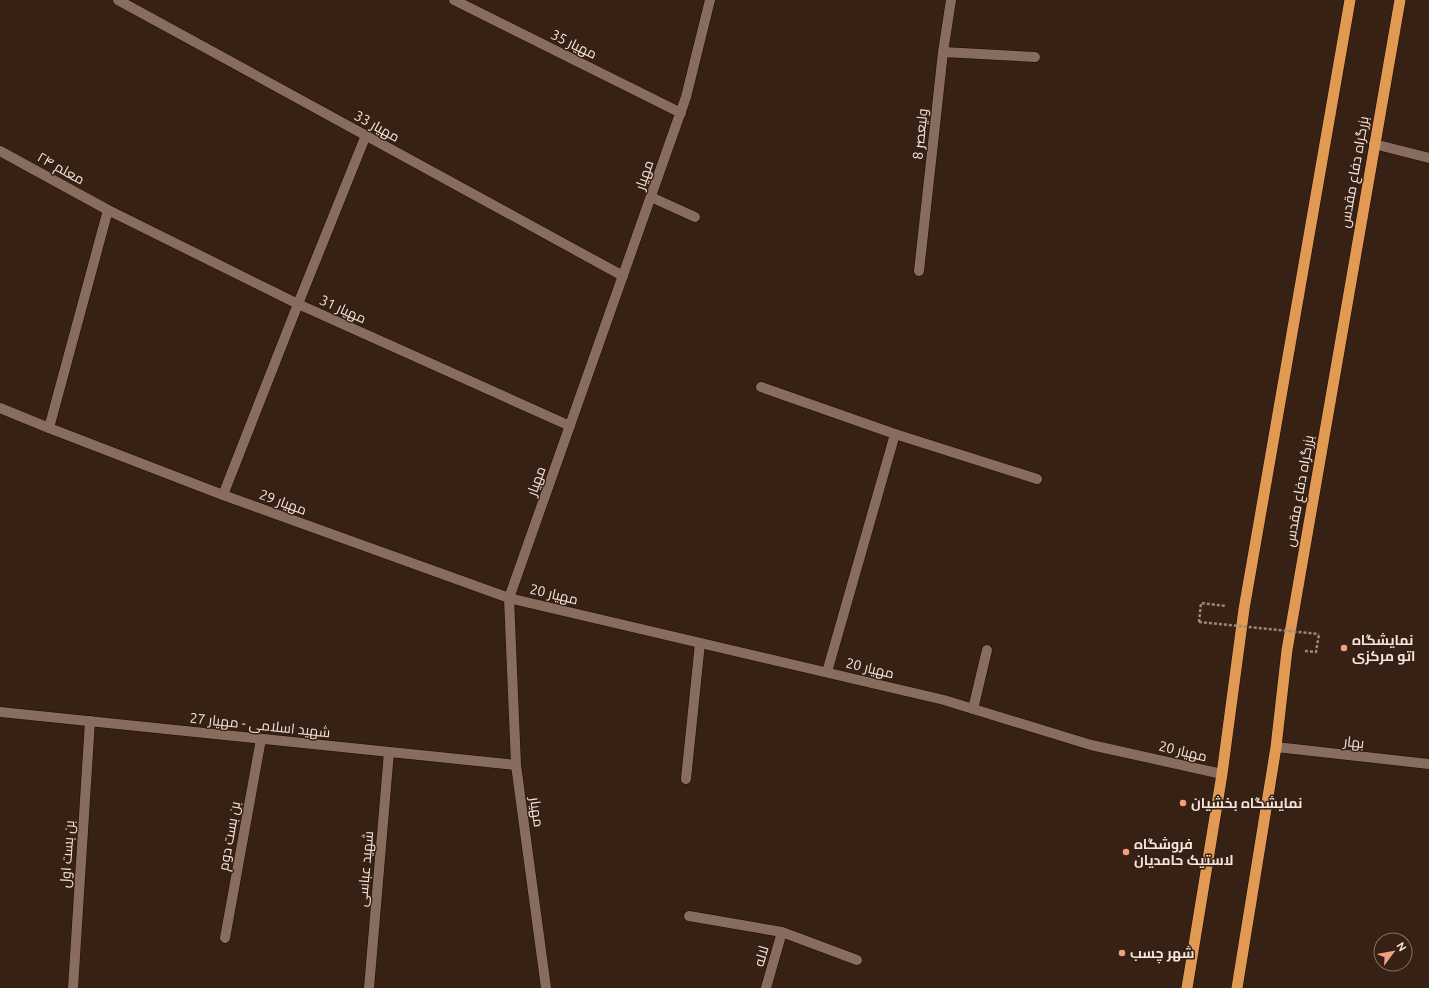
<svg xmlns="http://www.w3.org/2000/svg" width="1429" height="988" viewBox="0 0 1429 988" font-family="Ubuntu,Cairo,sans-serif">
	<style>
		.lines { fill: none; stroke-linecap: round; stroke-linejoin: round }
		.minor-casing { stroke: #1e0a01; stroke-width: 11 }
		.tertiary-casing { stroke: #1e0a01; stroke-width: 11 }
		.trunk-casing { stroke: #1e0a01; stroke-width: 12 }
		.path { stroke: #9a887e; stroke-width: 2.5; stroke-dasharray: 3 2; stroke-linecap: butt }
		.minor { stroke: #886d5f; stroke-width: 10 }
		.tertiary { stroke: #886d5f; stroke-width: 10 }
		.trunk { stroke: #e19a54; stroke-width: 11 }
		.path-bridge { stroke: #9a887e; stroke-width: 2.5; stroke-dasharray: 3 2; stroke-linecap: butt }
		.poi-dot { fill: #f2a07f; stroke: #372115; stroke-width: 1.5 }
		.labels { text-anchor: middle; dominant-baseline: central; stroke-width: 3; stroke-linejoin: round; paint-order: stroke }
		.street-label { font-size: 14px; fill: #f5e5dd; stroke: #372115 }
		.poi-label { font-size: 14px; font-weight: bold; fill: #f5e5dd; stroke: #372115; text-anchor: start }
	</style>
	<rect width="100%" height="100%" fill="#372115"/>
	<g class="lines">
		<g class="minor-casing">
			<g id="minor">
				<polyline points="118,0 623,276"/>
				<polyline points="454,0 681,113"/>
				<polyline points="943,52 1035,57"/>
				<polyline points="1374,144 1429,158"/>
				<polyline points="0,151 108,210 298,304 570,426"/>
				<polyline points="651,197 695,217"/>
				<polyline points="919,271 943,52 951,0"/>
				<polyline points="761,387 895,434 1037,479"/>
				<polyline points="0,408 49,428 108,210"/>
				<polyline points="49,428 223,495 509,598 944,700 1091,745 1222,774"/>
				<polyline points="223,495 298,304 366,135"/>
				<polyline points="827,672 895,434"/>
				<polyline points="973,709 987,650"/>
				<polyline points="0,712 516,765"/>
				<polyline points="1276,747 1429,764"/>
				<polyline points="686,779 700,643"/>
				<polyline points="689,916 782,932 857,960"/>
				<polyline points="225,938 261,739"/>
				<polyline points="73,988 90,721"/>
				<polyline points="369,988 389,752"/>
				<polyline points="766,988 782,932"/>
			</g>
		</g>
		<g class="tertiary-casing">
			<polyline id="tertiary" points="546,988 516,765 509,598 686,97 710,0"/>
		</g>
		<g class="trunk-casing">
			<g id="trunk">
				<polyline points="1187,988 1222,774 1244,609 1350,0"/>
				<polyline points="1237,988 1276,747 1287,650 1400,0"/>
			</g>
		</g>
		<g class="path">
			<polyline points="1199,622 1201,603 1226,606"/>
			<polyline points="1305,651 1316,652 1319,634"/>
		</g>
		<use href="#minor" class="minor"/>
		<use href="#tertiary" class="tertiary"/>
		<use href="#trunk" class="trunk"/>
		<polyline class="path-bridge" points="1199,622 1319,634"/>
	</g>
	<g class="poi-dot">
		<circle cx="1344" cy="648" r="4"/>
		<circle cx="1183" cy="803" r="4"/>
		<circle cx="1126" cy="852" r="4"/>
		<circle cx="1122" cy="953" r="4"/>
	</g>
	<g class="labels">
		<g class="street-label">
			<text transform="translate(574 44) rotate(26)">مهیار 35</text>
			<text transform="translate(377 126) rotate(29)">مهیار 33</text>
			<text transform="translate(920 134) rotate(-84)">ولیعصر 8</text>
			<text transform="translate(61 168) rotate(29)">معلم ۲۴</text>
			<text transform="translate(1354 172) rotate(-80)">بزرگراه دفاع مقدس</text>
			<text transform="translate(644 175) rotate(-71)">مهیار</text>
			<text transform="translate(343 309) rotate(24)">مهیار 31</text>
			<text transform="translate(536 481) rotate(-70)">مهیار</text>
			<text transform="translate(1299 491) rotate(-80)">بزرگراه دفاع مقدس</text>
			<text transform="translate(283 502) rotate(20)">مهیار 29</text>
			<text transform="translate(554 594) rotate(13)">مهیار 20</text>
			<text transform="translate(870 668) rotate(13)">مهیار 20</text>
			<text transform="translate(260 725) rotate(6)">شهید اسلامی - مهیار 27</text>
			<text transform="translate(1354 742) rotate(6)">بهار</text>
			<text transform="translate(1183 751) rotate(13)">مهیار 20</text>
			<text transform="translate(537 812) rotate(82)">مهیار</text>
			<text transform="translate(229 836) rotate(-80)">بن بست دوم</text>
			<text transform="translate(67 854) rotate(-86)">بن بست اول</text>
			<text transform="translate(365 869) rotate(-85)">شهید عباسی</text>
			<text transform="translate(761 956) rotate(-74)">لاله</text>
		</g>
		<g class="poi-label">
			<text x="1352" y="640">نمایشگاه<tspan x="1352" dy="16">اتو مرکزی</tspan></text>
			<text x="1191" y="803">نمایشگاه بخشیان</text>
			<text x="1134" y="844">فروشگاه<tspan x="1134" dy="16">لاستیک حامدیان</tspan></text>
			<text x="1130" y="953">شهر چسب</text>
		</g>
	</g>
	<g transform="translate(1393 952) rotate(58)"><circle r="19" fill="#372115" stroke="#836f65"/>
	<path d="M0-3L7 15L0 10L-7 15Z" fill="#f2a07f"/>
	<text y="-6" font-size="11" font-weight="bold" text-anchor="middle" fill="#f5e5dd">N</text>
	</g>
</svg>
